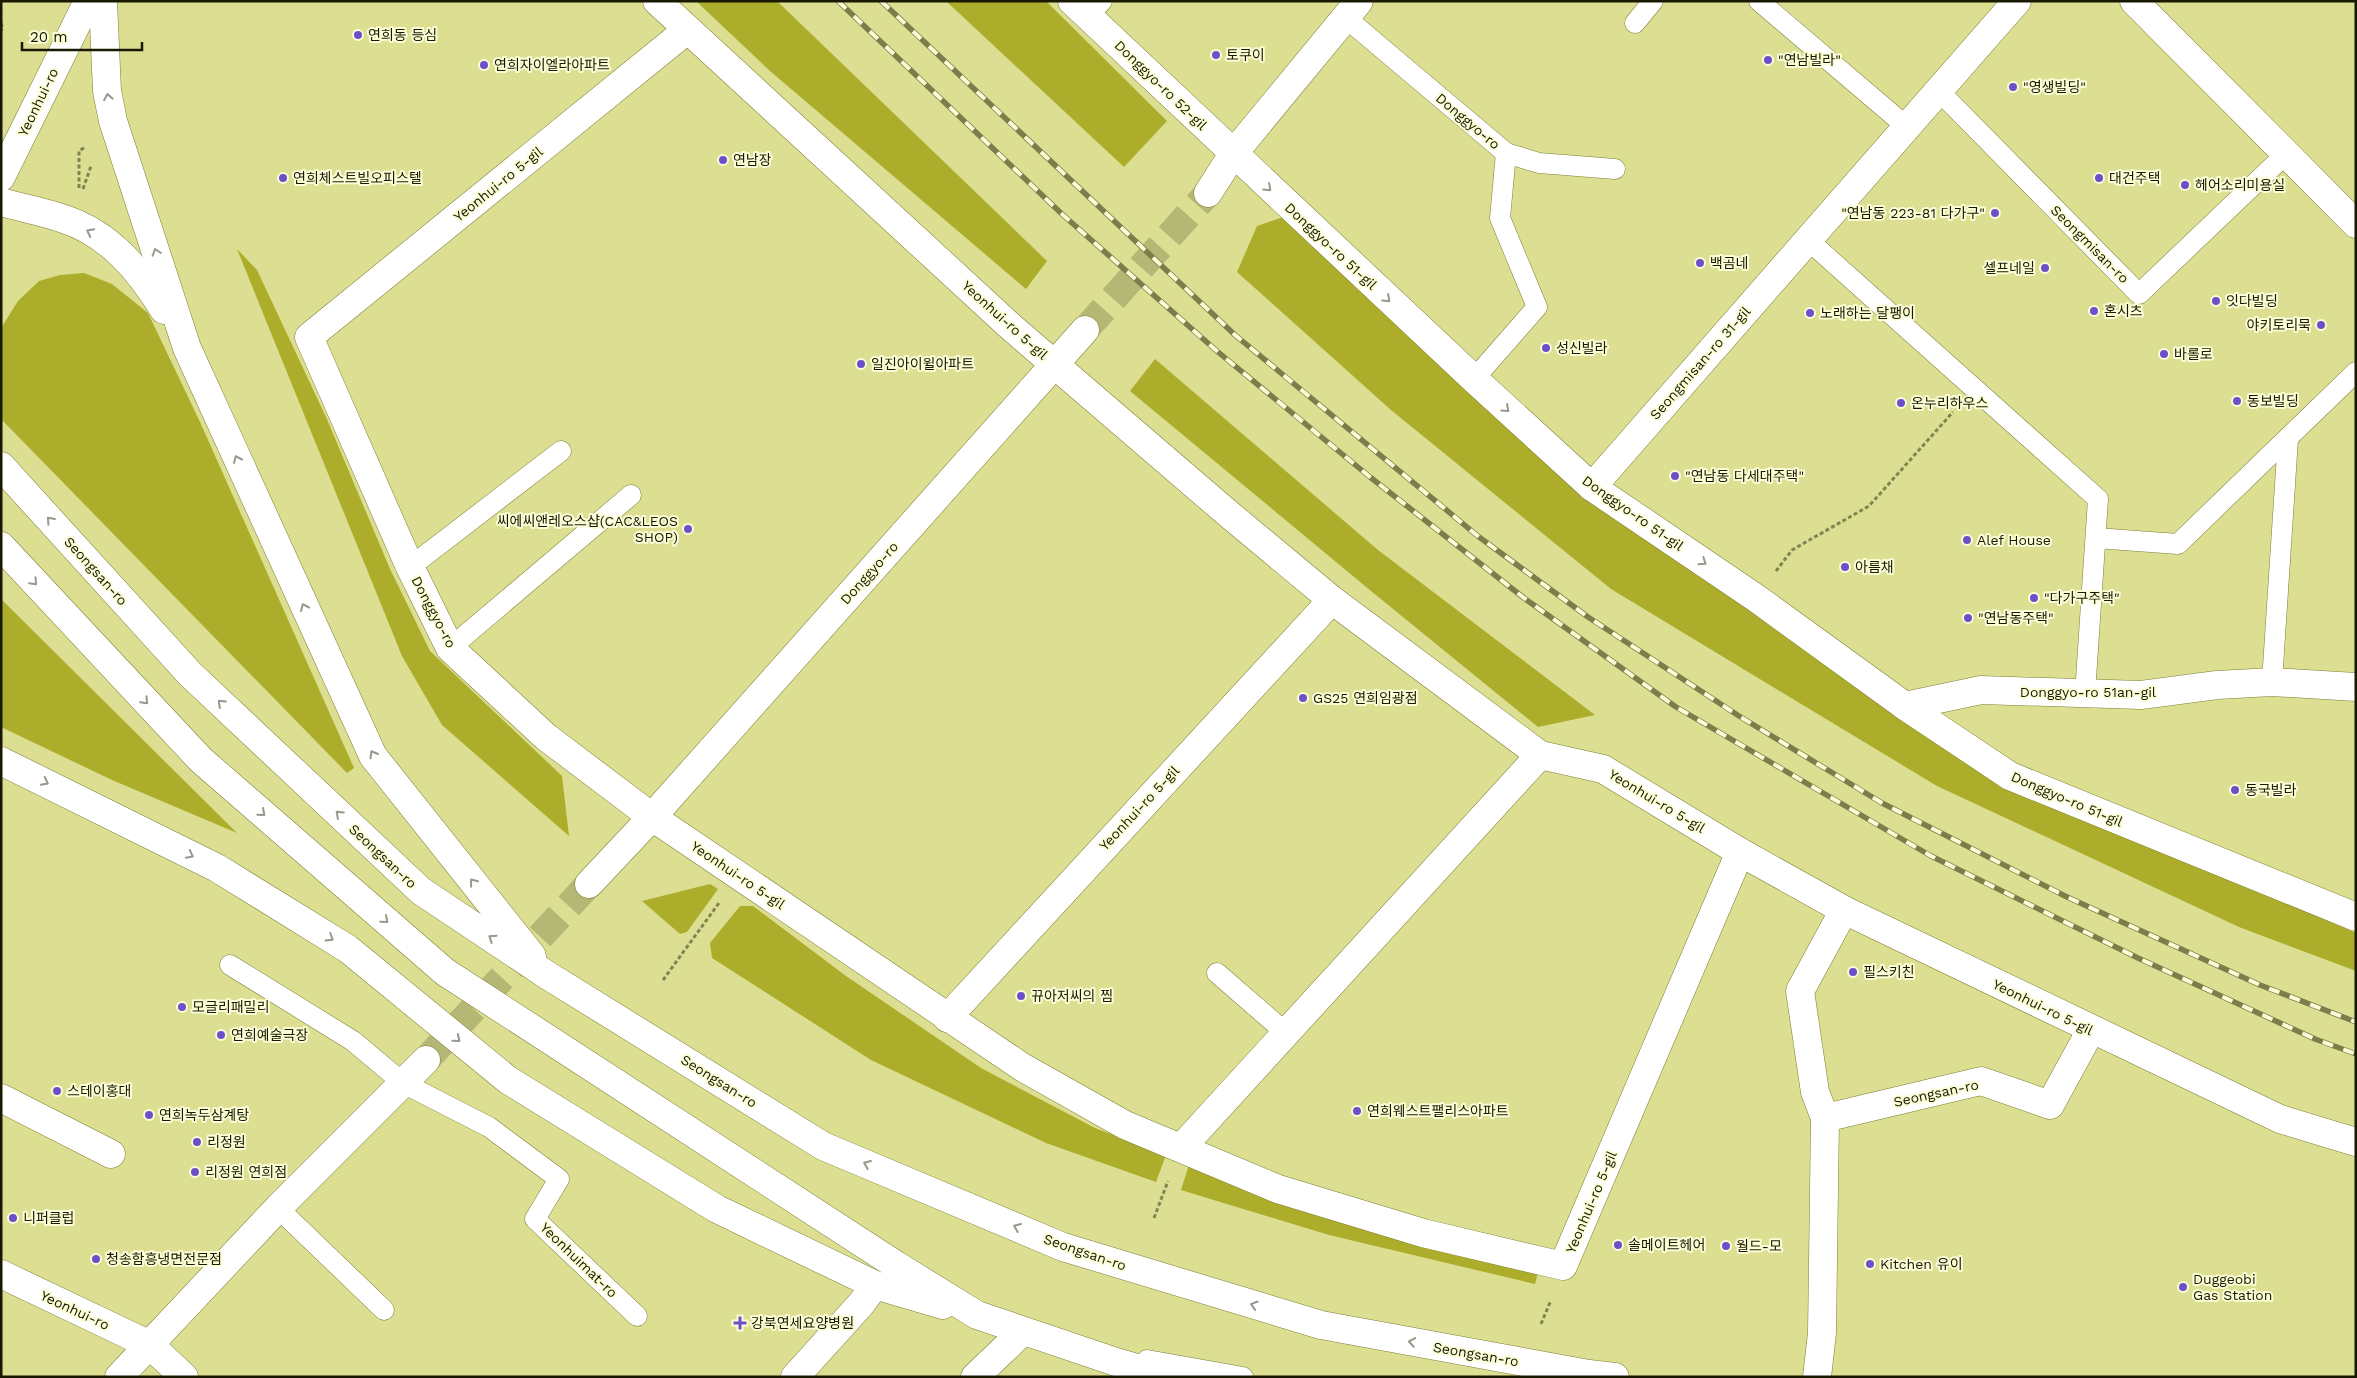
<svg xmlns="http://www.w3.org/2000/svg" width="2357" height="1378" viewBox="0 0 2357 1378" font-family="'Work Sans','Noto Sans KR',sans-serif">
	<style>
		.forest { fill: #acad2b }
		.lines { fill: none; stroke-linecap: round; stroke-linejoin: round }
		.secondary-tunnel { stroke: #b5b775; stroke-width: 28; stroke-dasharray: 28 14; stroke-linecap: butt }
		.lane-casing { stroke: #7e7f34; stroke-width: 21 }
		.street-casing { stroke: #7e7f34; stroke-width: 29 }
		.secondary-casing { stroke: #7e7f34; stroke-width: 29 }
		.primary-casing { stroke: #7e7f34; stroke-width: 29 }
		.path { stroke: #83844f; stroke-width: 3; stroke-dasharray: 4 2.5; stroke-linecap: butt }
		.lane { stroke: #fff; stroke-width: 20 }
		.street { stroke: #fff; stroke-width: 28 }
		.secondary { stroke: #fff; stroke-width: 28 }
		.primary { stroke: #fff; stroke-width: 28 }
		.rail-casing { stroke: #7c7d4a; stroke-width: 5.5 }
		.rail { stroke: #fbfdd7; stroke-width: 4; stroke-dasharray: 11; stroke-linecap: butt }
		.oneway { stroke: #98988c }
		.poi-dot { fill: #6d50c9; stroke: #fbfdd7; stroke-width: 2 }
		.labels { text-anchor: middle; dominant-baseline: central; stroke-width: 4; stroke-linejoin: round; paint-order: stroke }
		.poi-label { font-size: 14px; fill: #191900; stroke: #fbfdd7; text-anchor: start }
		.street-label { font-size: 14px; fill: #191900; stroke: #fbfdd7 }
	</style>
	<rect width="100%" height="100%" fill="#dcde92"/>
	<g class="forest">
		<polygon points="696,1 777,1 1047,261 1026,289 770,71"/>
		<polygon points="946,1 1046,1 1167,121 1124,167"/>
		<polygon points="1295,213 1487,393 1770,617 2126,836 2356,933 2356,971 2239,927 1937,786 1611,589 1391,410 1237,272 1257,226"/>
		<polygon points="237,249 257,270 326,417 390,569 430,651 562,776 569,836 442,725 402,656"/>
		<polygon points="84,273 112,284 148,313 200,422 354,768 347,773 1,419 1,328 18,301 39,281 60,275"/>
		<polygon points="1155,359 1378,550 1595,715 1538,727 1371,591 1130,391"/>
		<polygon points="1,599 237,833 112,780 1,727"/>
		<polygon points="710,884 718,889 687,932 680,934 642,901"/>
		<polygon points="740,906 753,906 846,976 981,1068 1095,1128 1166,1155 1156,1182 1046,1143 871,1060 712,958 710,943"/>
		<polygon points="1189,1165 1539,1269 1535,1284 1329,1235 1181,1190"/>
	</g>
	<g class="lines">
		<g class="secondary-tunnel">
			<polyline points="1085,330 1208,193"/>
			<polyline points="426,1060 589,884"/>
		</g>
		<g class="lane-casing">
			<g id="lane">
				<polyline points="1759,1 1907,127"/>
				<polyline points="1088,16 1102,1"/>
				<polyline points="1346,18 1506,153 1539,163 1615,169"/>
				<polyline points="1635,23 1653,1"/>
				<polyline points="1939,91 2139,294 2287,153"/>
				<polyline points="1808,240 2098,499 2085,694"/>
				<polyline points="1474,379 1537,307 1500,218 1506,153"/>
				<polyline points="2096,538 2178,544 2356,372"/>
				<polyline points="410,567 561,451"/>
				<polyline points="450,648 631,495"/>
				<polyline points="2272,682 2288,439"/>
				<polyline points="230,965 353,1041 403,1083 489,1127 559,1179 535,1219 637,1316"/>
				<polyline points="1217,973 1286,1033"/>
				<polyline points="278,1208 384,1310"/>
				<polyline points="1147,1360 1243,1377"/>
			</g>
		</g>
		<g class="street-casing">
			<g id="street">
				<polyline points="657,1 1011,327 1231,516 1332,600 1540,755 1603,769 1740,852 1844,910 2280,1119 2356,1142"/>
				<polyline points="1072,1 1474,379 1592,487 1756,598 1905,706 2010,776 2356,917"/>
				<polyline points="687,30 309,337 410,567 450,648 546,737 652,817 1022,1067 1125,1125 1278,1189 1423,1233 1563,1266 1740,852"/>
				<polyline points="1592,487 2017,1"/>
				<polyline points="1905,706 1981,690 2141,695 2217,685 2272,682 2356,687"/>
				<polyline points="947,1018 1332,600"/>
				<polyline points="1,1098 111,1154"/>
				<polyline points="1825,1118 1981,1081 2050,1105 2091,1030"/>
				<polyline points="1181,1148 1540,755"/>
				<polyline points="1,1274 150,1345 184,1377"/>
				<polyline points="795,1377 861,1304 875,1285"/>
				<polyline points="975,1377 1022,1332"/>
				<polyline points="1817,1377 1822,1333 1825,1118 1815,1092 1800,991 1844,910"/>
			</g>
		</g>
		<g class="secondary-casing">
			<g id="secondary">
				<polyline points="2134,1 2356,224"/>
				<polyline points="1,177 88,1"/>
				<polyline points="1208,193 1233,154 1359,1"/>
				<polyline points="589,884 652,817 1085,330"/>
				<polyline points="119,1377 278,1208 426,1060"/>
			</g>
		</g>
		<g class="primary-casing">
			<g id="primary">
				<polyline points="103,1 107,91 113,121 187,348 373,756 532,956"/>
				<path d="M1 202C22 208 44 212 64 219 110 234 140 271 164 310"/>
				<polyline points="1,466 190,674 421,891 547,975 823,1146 1063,1247 1321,1325 1589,1374 1615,1377"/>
				<polyline points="1,546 201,760 445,972 896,1265 977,1315 1116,1362 1167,1377"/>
				<polyline points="1,761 217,868 348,949 508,1080 717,1209 875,1285 943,1305"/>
			</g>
		</g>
		<g class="path">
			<polyline points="1,23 3,29 1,30"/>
			<polyline points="79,188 79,151 85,147"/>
			<polyline points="83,189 91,166"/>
			<polyline points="1776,571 1792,550 1869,506 1953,412"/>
			<polyline points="663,980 719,903"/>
			<polyline points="1154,1218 1168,1181"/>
			<polyline points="1541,1324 1551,1300"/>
		</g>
		<use href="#lane" class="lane"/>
		<use href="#street" class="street"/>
		<use href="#secondary" class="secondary"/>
		<use href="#primary" class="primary"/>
		<g class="rail-casing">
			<g id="rail">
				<polyline points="838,1 1063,215 1218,352 1370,477 1524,598 1676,707 1931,856 2138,958 2315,1039 2356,1054"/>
				<polyline points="881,1 1235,335 1479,537 1588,617 1739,716 1882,803 2067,897 2260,985 2356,1022"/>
			</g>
		</g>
		<use href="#rail" class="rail"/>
	</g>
	<defs><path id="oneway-chevron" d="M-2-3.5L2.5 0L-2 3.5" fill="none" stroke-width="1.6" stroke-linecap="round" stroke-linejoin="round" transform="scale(1.25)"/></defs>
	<g class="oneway">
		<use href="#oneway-chevron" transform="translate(108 97) rotate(-100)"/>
		<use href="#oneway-chevron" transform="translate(1268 188) rotate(43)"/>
		<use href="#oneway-chevron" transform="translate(90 232) rotate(-153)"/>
		<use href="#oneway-chevron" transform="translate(156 252) rotate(-108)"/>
		<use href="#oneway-chevron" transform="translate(1387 299) rotate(43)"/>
		<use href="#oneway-chevron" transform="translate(1506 409) rotate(42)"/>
		<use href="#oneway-chevron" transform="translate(237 459) rotate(-114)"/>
		<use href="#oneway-chevron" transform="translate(50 520) rotate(-132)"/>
		<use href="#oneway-chevron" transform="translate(1703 562) rotate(34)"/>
		<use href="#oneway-chevron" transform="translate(34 582) rotate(47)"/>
		<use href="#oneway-chevron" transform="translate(304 607) rotate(-114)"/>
		<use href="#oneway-chevron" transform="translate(145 701) rotate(47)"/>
		<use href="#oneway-chevron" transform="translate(221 703) rotate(-137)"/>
		<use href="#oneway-chevron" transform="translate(373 754) rotate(-120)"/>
		<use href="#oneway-chevron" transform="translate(45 782) rotate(27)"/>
		<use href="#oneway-chevron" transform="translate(262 813) rotate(41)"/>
		<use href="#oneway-chevron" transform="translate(339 814) rotate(-137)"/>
		<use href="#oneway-chevron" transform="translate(190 855) rotate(27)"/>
		<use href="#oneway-chevron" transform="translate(473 882) rotate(-128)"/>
		<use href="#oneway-chevron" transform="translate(385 920) rotate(41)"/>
		<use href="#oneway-chevron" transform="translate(330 938) rotate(32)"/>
		<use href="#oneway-chevron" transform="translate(492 938) rotate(-146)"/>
		<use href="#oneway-chevron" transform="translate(457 1039) rotate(39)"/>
		<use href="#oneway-chevron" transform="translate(867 1164) rotate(-157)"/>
		<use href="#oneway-chevron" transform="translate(1017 1227) rotate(-157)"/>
		<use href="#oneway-chevron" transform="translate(1254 1305) rotate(-163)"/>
		<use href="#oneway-chevron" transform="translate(1412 1342) rotate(-170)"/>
	</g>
	<g class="poi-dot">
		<circle cx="358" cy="35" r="5"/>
		<circle cx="1216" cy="55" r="5"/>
		<circle cx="1768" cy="60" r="5"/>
		<circle cx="484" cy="65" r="5"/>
		<circle cx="2013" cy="87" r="5"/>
		<circle cx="723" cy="160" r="5"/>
		<circle cx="283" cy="178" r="5"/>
		<circle cx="2099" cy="178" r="5"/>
		<circle cx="2185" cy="185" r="5"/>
		<circle cx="1995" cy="213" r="5"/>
		<circle cx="1700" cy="263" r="5"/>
		<circle cx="2045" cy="268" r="5"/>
		<circle cx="2216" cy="301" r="5"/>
		<circle cx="2094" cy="311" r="5"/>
		<circle cx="1810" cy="313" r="5"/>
		<circle cx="2321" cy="325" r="5"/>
		<circle cx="1546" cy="348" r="5"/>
		<circle cx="2164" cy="354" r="5"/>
		<circle cx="861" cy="364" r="5"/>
		<circle cx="2237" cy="401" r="5"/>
		<circle cx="1901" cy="403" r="5"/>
		<circle cx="1675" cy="476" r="5"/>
		<circle cx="688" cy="529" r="5"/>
		<circle cx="1967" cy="540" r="5"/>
		<circle cx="1845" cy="567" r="5"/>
		<circle cx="2034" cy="598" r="5"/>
		<circle cx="1968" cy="618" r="5"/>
		<circle cx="1303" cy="698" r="5"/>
		<circle cx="2235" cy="790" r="5"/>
		<circle cx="1853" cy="972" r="5"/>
		<circle cx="1021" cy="996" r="5"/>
		<circle cx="182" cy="1007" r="5"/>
		<circle cx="221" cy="1035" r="5"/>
		<circle cx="57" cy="1091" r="5"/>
		<circle cx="1357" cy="1111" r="5"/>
		<circle cx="149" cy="1115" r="5"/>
		<circle cx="197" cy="1142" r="5"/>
		<circle cx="195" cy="1172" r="5"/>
		<circle cx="13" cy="1218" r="5"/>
		<circle cx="1618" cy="1245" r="5"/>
		<circle cx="1726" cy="1246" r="5"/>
		<circle cx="96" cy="1259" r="5"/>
		<circle cx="1870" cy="1264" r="5"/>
		<circle cx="2183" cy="1287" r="5"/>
		<path d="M737.5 1315.5h5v5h5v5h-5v5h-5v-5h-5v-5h5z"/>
	</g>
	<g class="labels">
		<g class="poi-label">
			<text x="368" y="35">연희동 등심</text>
			<text x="1226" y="55">토쿠이</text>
			<text x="1778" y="60">"연남빌라"</text>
			<text x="494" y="65">연희자이엘라아파트</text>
			<text x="2023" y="87">"영생빌딩"</text>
			<text x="733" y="160">연남장</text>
			<text x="293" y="178">연희체스트빌오피스텔</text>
			<text x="2109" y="178">대건주택</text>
			<text x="2195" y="185">헤어소리미용실</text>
			<text x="1985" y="213" text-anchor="end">"연남동 223-81 다가구"</text>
			<text x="1710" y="263">백곰네</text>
			<text x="2035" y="268" text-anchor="end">셀프네일</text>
			<text x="2226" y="301">잇다빌딩</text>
			<text x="2104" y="311">혼시츠</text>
			<text x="1820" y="313">노래하는 달팽이</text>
			<text x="2311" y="325" text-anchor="end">야키토리묵</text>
			<text x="1556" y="348">성신빌라</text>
			<text x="2174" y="354">바롤로</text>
			<text x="871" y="364">일진아이윌아파트</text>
			<text x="2247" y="401">동보빌딩</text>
			<text x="1911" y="403">온누리하우스</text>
			<text x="1685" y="476">"연남동 다세대주택"</text>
			<text x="678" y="521" text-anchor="end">씨에씨앤레오스샵(CAC&amp;LEOS<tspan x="678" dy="16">SHOP)</tspan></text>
			<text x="1977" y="540">Alef House</text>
			<text x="1855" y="567">아름채</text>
			<text x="2044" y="598">"다가구주택"</text>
			<text x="1978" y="618">"연남동주택"</text>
			<text x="1313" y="698">GS25 연희임광점</text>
			<text x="2245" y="790">동국빌라</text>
			<text x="1863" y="972">필스키친</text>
			<text x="1031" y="996">뀨아저씨의 찜</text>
			<text x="192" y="1007">모글리패밀리</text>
			<text x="231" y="1035">연희예술극장</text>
			<text x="67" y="1091">스테이홍대</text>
			<text x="1367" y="1111">연희웨스트팰리스아파트</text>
			<text x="159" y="1115">연희녹두삼계탕</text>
			<text x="207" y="1142">리정원</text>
			<text x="205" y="1172">리정원 연희점</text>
			<text x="23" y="1218">니퍼클럽</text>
			<text x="1628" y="1245">솔메이트헤어</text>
			<text x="1736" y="1246">월드-모</text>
			<text x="106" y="1259">청송함흥냉면전문점</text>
			<text x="1880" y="1264">Kitchen 유이</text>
			<text x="2193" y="1279">Duggeobi<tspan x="2193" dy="16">Gas Station</tspan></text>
			<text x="751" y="1323">강북연세요양병원</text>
		</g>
		<g class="street-label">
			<text transform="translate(1161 85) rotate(44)">Donggyo-ro 52-gil</text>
			<text transform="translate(38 102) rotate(-64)">Yeonhui-ro</text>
			<text transform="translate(1468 121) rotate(40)">Donggyo-ro</text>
			<text transform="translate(498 184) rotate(-39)">Yeonhui-ro 5-gil</text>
			<text transform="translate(2090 244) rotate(45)">Seongmisan-ro</text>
			<text transform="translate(1331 246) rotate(43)">Donggyo-ro 51-gil</text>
			<text transform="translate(1005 320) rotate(42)">Yeonhui-ro 5-gil</text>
			<text transform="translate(1700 363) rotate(-49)">Seongmisan-ro 31-gil</text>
			<text transform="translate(1633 513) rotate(35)">Donggyo-ro 51-gil</text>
			<text transform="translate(96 571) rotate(48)">Seongsan-ro</text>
			<text transform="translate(869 573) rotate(-48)">Donggyo-ro</text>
			<text transform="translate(434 612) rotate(62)">Donggyo-ro</text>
			<text x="2088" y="692">Donggyo-ro 51an-gil</text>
			<text transform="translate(2067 799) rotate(23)">Donggyo-ro 51-gil</text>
			<text transform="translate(1657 801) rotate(31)">Yeonhui-ro 5-gil</text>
			<text transform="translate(1139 808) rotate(-47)">Yeonhui-ro 5-gil</text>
			<text transform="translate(383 856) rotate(43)">Seongsan-ro</text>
			<text transform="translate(738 875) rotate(34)">Yeonhui-ro 5-gil</text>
			<text transform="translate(2043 1007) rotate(26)">Yeonhui-ro 5-gil</text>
			<text transform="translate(719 1081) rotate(32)">Seongsan-ro</text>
			<text transform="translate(1936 1093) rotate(-12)">Seongsan-ro</text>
			<text transform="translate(1591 1202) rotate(-67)">Yeonhui-ro 5-gil</text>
			<text transform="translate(1085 1252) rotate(19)">Seongsan-ro</text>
			<text transform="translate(579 1260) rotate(44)">Yeonhuimat-ro</text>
			<text transform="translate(75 1310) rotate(25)">Yeonhui-ro</text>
			<text transform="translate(1476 1354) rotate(10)">Seongsan-ro</text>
		</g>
	</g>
	<rect width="2357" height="1378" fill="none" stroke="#191900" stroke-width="5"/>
	<path d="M22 42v8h120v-8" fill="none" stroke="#191900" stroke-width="2.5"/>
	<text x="30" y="42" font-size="15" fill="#191900" stroke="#fbfdd7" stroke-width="4" paint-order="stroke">20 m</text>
</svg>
